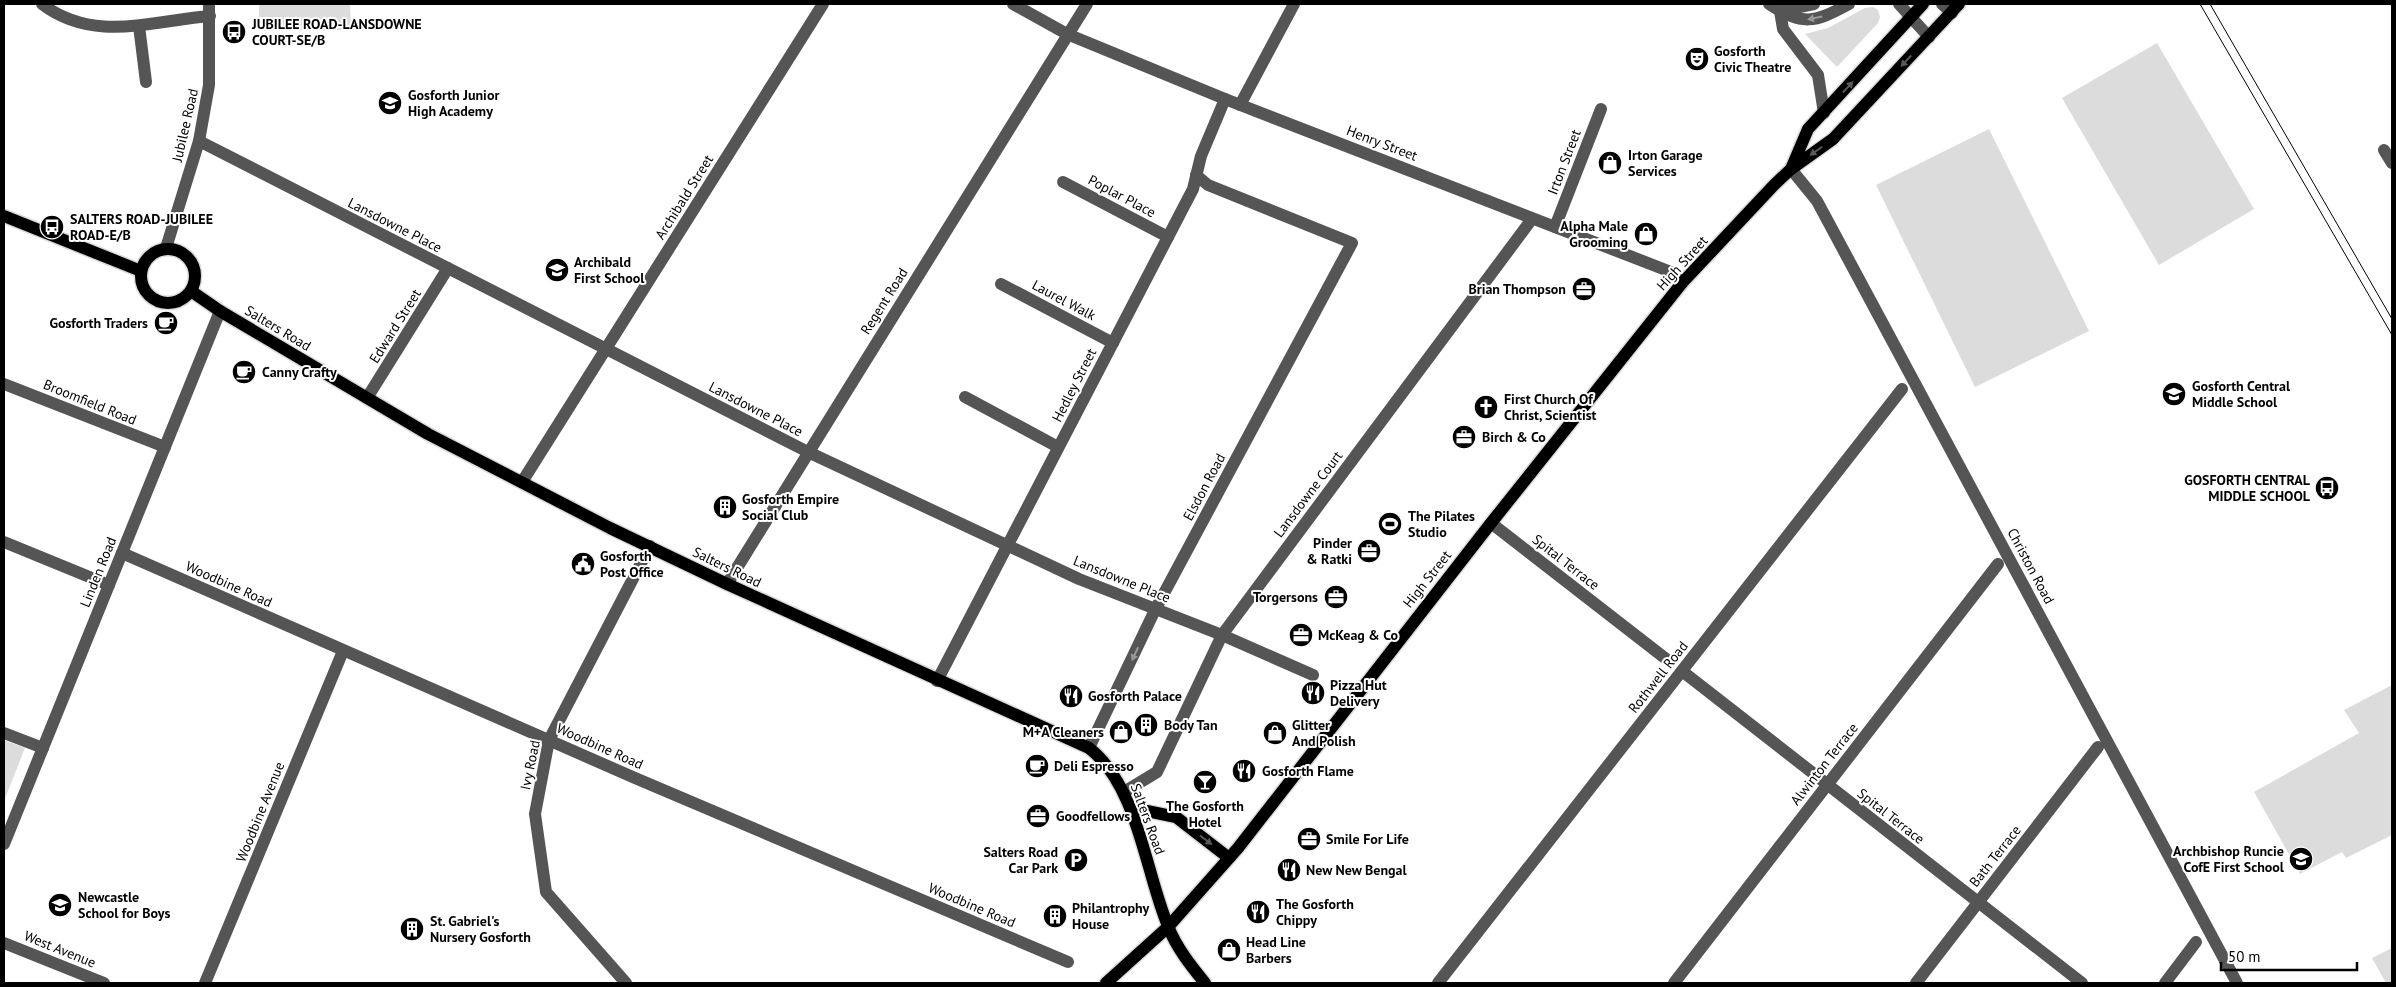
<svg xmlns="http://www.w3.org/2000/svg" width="2396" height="987" viewBox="0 0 2396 987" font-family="'PT Sans',sans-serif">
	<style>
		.green { fill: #dcdcdc }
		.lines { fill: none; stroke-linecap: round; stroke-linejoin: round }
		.major-casing { stroke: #dbdbdb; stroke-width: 15 }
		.minor { stroke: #555; stroke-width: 12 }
		.major { stroke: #000; stroke-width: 12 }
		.tram { stroke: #000; stroke-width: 1 }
		.oneway { fill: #999 }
		.oneway2 { fill: #595959 }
		.labels { text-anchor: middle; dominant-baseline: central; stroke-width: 4; stroke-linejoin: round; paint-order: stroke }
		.poi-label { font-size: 14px; font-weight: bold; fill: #000; stroke: #fff; text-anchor: start }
		.street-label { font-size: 14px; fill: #000; stroke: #fff }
	</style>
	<rect width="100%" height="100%" fill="#fff"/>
	<g class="green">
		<polygon points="259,4 350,4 351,30 259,31"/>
		<polygon points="1873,7 1878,10 1880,17 1878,23 1837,67 1805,34 1828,28 1865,8"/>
		<polygon points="2157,43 2254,209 2159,265 2062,98"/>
		<polygon points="1989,129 2089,331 1975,387 1876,185"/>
		<polygon points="2392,685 2392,835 2346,858 2342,852 2300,874 2254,792 2359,733 2344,710"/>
		<polygon points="4,740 25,748 4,801"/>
		<polygon points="2392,948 2392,983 2386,983 2372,958"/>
	</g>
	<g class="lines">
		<g class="major-casing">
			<g id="major">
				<polyline points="1791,169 1808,129 1923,4"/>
				<polyline points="4,216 141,271"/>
				<circle cx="168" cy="276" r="27"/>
				<path d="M191 291 220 311 428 434 610 528 727 584 1089 748C1138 786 1145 871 1168 926 1176 947 1191 966 1205 983"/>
				<polyline points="1131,813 1147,811 1176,817 1229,858"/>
				<polyline points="1106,983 1168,927 1238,848 1491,523 1682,283 1774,185 1791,169 1833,139 1959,4"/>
			</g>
		</g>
		<g class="minor">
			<path d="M42 4C93 43 151 21 210 16"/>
			<polyline points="1013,4 1067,34 1225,99 1671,272 1682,283"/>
			<path d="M1769 4C1803 26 1814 23 1849 4"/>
			<polyline points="1899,4 1929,37"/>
			<polyline points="1942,4 1952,13"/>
			<polyline points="1780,11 1783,29 1818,75 1824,113"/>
			<polyline points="1780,11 1814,4"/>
			<polyline points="139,26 146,82"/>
			<polyline points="1240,105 1294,4"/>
			<polyline points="199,141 808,452 1079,579 1222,635 1313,675"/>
			<polyline points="2384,150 2392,163"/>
			<polyline points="1791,169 1817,201 2237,983"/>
			<polyline points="1063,182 1168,237"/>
			<polyline points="1555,227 1601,109"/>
			<polyline points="166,248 199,141 209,85 209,4"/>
			<polyline points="1001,284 1113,343"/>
			<polyline points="4,384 165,447"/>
			<polyline points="965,397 1058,447"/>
			<polyline points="367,398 448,268"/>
			<polyline points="522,482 823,4"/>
			<polyline points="1491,523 1670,662"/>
			<polyline points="4,542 109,585"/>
			<polyline points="122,553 635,778 1068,962"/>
			<polyline points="727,584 1087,4"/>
			<polyline points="1682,671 2082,983"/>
			<polyline points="937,681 1193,189 1201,156 1225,99"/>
			<polyline points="4,733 43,748"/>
			<polyline points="1089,748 1155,610 1352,243 1208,185 1196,175"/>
			<polyline points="1124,792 1157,772 1222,635 1532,219"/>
			<polyline points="4,844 220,311"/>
			<polyline points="4,943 104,983"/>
			<polyline points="205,983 343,651"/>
			<polyline points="626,983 546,892 535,814 549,740 650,546"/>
			<polyline points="1438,983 1902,389"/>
			<polyline points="1674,983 1998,564"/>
			<polyline points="1916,983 2098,747"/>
			<polyline points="2165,983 2196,942"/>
		</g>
		<use href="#major" class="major"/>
		<g class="tram">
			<polyline points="2200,4 2392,335"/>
			<polyline points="2210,4 2392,319"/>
		</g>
	</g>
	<defs><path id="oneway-solid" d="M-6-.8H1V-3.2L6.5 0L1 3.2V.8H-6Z" transform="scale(1.25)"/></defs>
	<g class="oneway">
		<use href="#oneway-solid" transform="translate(1815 18) rotate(168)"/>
		<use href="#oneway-solid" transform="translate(1135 654) rotate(115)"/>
	</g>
	<g class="oneway2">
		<use href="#oneway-solid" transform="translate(1906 61) rotate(133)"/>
		<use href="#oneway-solid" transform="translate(1848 87) rotate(-47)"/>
		<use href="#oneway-solid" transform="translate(1816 151) rotate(145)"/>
		<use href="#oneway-solid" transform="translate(1206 840) rotate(37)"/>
	</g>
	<defs>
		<g id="bus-disc" transform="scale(1.25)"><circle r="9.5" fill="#000" stroke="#fff"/><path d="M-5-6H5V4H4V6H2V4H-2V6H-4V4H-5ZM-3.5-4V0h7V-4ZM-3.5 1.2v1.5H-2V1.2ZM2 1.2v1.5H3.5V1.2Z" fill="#fff"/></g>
		<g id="theatre-disc" transform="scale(1.25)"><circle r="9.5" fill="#000" stroke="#fff"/><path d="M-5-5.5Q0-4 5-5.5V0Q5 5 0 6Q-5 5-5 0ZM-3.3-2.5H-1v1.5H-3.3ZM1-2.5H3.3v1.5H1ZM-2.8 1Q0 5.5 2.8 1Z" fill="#fff"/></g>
		<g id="school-disc" transform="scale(1.25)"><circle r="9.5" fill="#000" stroke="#fff"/><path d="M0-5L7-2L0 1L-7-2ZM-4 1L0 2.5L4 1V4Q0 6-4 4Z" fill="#fff"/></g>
		<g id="shop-disc" transform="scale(1.25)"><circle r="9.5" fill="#000" stroke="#fff"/><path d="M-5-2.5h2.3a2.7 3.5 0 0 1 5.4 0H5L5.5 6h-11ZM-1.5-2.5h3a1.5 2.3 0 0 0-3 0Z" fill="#fff"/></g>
		<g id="office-disc" transform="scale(1.25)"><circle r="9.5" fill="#000" stroke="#fff"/><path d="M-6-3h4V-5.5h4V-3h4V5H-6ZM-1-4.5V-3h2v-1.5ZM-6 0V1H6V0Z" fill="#fff"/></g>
		<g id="cafe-disc" transform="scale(1.25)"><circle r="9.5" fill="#000" stroke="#fff"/><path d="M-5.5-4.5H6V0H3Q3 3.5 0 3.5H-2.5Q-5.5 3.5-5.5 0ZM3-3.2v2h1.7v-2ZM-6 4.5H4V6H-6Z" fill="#fff"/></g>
		<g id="church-disc" transform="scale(1.25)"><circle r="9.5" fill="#000" stroke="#fff"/><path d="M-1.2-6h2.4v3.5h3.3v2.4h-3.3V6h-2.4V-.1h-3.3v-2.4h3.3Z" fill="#fff"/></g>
		<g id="building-disc" transform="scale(1.25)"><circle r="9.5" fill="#000" stroke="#fff"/><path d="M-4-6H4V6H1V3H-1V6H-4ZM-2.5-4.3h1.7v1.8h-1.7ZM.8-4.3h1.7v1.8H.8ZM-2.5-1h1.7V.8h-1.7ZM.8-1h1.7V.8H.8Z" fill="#fff"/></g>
		<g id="stadium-disc" transform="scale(1.25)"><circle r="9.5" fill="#000" stroke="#fff"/><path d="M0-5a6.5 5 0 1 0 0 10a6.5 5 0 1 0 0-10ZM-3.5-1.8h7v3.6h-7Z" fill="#fff"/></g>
		<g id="civic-disc" transform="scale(1.25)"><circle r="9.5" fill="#000" stroke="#fff"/><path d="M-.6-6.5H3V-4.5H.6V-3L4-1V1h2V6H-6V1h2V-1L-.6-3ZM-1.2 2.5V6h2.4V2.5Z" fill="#fff"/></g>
		<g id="restaurant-disc" transform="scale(1.25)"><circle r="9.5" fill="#000" stroke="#fff"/><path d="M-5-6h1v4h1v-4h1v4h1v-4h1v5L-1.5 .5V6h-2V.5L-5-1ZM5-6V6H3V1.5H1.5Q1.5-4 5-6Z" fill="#fff"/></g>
		<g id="bar-disc" transform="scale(1.25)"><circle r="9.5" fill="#000" stroke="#fff"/><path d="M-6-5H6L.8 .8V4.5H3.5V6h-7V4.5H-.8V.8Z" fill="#fff"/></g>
		<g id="parking-disc" transform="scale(1.25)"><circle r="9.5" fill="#000" stroke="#fff"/><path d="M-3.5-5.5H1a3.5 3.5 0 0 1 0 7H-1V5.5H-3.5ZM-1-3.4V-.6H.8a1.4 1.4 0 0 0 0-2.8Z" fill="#fff"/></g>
	</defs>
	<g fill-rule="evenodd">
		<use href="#bus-disc" x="234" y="32"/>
		<use href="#theatre-disc" x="1697" y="59"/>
		<use href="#school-disc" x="390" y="103"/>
		<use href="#shop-disc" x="1610" y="163"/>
		<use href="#bus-disc" x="52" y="227"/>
		<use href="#shop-disc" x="1646" y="234"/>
		<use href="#school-disc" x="557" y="270"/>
		<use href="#office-disc" x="1584" y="289"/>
		<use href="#cafe-disc" x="166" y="323"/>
		<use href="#cafe-disc" x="244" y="372"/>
		<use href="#school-disc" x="2174" y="394"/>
		<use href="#church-disc" x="1486" y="407"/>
		<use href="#office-disc" x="1464" y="437"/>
		<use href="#bus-disc" x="2327" y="488"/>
		<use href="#building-disc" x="725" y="507"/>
		<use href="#stadium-disc" x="1390" y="524"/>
		<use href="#office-disc" x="1369" y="551"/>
		<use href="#civic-disc" x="583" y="564"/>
		<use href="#office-disc" x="1336" y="597"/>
		<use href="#office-disc" x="1301" y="635"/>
		<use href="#restaurant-disc" x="1313" y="693"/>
		<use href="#restaurant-disc" x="1071" y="696"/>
		<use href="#building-disc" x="1146" y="725"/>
		<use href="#shop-disc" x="1121" y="732"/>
		<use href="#shop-disc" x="1275" y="733"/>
		<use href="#cafe-disc" x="1037" y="766"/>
		<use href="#restaurant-disc" x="1244" y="771"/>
		<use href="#bar-disc" x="1205" y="782"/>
		<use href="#office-disc" x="1038" y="816"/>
		<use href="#office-disc" x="1309" y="839"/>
		<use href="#school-disc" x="2301" y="859"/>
		<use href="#parking-disc" x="1076" y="860"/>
		<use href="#restaurant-disc" x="1289" y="870"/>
		<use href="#school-disc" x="60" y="905"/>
		<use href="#restaurant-disc" x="1258" y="912"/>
		<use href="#building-disc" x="1055" y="916"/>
		<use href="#building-disc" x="412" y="929"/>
		<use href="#shop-disc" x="1229" y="950"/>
	</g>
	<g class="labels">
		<g class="poi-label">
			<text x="252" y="24">JUBILEE ROAD-LANSDOWNE<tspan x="252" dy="16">COURT-SE/B</tspan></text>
			<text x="1714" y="51">Gosforth<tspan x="1714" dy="16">Civic Theatre</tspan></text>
			<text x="408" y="95">Gosforth Junior<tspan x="408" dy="16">High Academy</tspan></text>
			<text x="1628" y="155">Irton Garage<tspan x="1628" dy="16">Services</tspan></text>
			<text x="70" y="219">SALTERS ROAD-JUBILEE<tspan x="70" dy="16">ROAD-E/B</tspan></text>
			<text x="1628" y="226" text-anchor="end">Alpha Male<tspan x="1628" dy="16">Grooming</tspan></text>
			<text x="574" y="262">Archibald<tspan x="574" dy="16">First School</tspan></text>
			<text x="1566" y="289" text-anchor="end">Brian Thompson</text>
			<text x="148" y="323" text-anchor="end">Gosforth Traders</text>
			<text x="262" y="372">Canny Crafty</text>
			<text x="2192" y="386">Gosforth Central<tspan x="2192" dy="16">Middle School</tspan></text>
			<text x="1504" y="399">First Church Of<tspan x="1504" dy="16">Christ, Scientist</tspan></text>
			<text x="1482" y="437">Birch &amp; Co</text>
			<text x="2310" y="480" text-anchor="end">GOSFORTH CENTRAL<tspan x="2310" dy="16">MIDDLE SCHOOL</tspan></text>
			<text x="742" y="499">Gosforth Empire<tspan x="742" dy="16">Social Club</tspan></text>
			<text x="1408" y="516">The Pilates<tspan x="1408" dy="16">Studio</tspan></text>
			<text x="1352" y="543" text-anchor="end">Pinder<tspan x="1352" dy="16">&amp; Ratki</tspan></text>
			<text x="600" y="556">Gosforth<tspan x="600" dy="16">Post Office</tspan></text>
			<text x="1318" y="597" text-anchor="end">Torgersons</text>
			<text x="1318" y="635">McKeag &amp; Co</text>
			<text x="1330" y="685">Pizza Hut<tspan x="1330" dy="16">Delivery</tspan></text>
			<text x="1088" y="696">Gosforth Palace</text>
			<text x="1164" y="725">Body Tan</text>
			<text x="1292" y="725">Glitter<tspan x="1292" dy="16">And Polish</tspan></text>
			<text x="1104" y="732" text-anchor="end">M+A Cleaners</text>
			<text x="1054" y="766">Deli Espresso</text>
			<text x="1262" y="771">Gosforth Flame</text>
			<text x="1205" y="806" text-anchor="middle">The Gosforth<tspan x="1205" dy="16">Hotel</tspan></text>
			<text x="1056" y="816">Goodfellows</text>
			<text x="1326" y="839">Smile For Life</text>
			<text x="2284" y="851" text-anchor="end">Archbishop Runcie<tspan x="2284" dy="16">CofE First School</tspan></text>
			<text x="1058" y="852" text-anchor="end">Salters Road<tspan x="1058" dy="16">Car Park</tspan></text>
			<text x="1306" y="870">New New Bengal</text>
			<text x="78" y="897">Newcastle<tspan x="78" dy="16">School for Boys</tspan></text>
			<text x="1276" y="904">The Gosforth<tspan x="1276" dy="16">Chippy</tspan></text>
			<text x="1072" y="908">Philantrophy<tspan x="1072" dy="16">House</tspan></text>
			<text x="430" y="921">St. Gabriel's<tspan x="430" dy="16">Nursery Gosforth</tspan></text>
			<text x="1246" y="942">Head Line<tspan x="1246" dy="16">Barbers</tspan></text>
		</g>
		<g class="street-label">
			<text transform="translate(185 125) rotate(-77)">Jubilee Road</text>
			<text transform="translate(1382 143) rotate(21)">Henry Street</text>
			<text transform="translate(1564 162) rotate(-69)">Irton Street</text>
			<text transform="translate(1122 196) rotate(28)">Poplar Place</text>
			<text transform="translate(684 197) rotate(-58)">Archibald Street</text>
			<text transform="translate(395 225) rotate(27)">Lansdowne Place</text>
			<text transform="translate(1682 263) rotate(-48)">High Street</text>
			<text transform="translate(1064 300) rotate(28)">Laurel Walk</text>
			<text transform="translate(884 301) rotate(-58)">Regent Road</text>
			<text transform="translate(395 326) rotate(-58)">Edward Street</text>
			<text transform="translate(278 328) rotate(31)">Salters Road</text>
			<text transform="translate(1074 385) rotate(-63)">Hedley Street</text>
			<text transform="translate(90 402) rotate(22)">Broomfield Road</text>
			<text transform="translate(756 409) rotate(27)">Lansdowne Place</text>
			<text transform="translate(1204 487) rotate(-62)">Elsdon Road</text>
			<text transform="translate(1308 494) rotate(-53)">Lansdowne Court</text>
			<text transform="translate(1566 562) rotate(38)">Spital Terrace</text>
			<text transform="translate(2031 566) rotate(62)">Christon Road</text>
			<text transform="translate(727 567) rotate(26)">Salters Road</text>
			<text transform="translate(98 572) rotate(-68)">Linden Road</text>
			<text transform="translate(1122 579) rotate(22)">Lansdowne Place</text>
			<text transform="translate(1427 579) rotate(-52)">High Street</text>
			<text transform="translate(229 584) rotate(24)">Woodbine Road</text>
			<text transform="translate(1658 677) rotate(-52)">Rothwell Road</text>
			<text transform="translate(600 746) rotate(24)">Woodbine Road</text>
			<text transform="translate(1824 764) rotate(-52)">Alwinton Terrace</text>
			<text transform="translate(530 765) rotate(-78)">Ivy Road</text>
			<text transform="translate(260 812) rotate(-68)">Woodbine Avenue</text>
			<text transform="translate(1891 816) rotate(38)">Spital Terrace</text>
			<text transform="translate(1148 819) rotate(70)">Salters Road</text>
			<text transform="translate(1995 856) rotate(-52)">Bath Terrace</text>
			<text transform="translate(972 905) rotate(23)">Woodbine Road</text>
			<text transform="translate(60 949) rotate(22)">West Avenue</text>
		</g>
	</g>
	<rect width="2396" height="987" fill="none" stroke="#000000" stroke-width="10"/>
	<path d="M2221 962v8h136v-8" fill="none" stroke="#000000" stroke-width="2.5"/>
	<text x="2228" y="962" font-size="15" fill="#000000" stroke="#ffffff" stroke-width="4" paint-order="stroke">50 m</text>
</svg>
